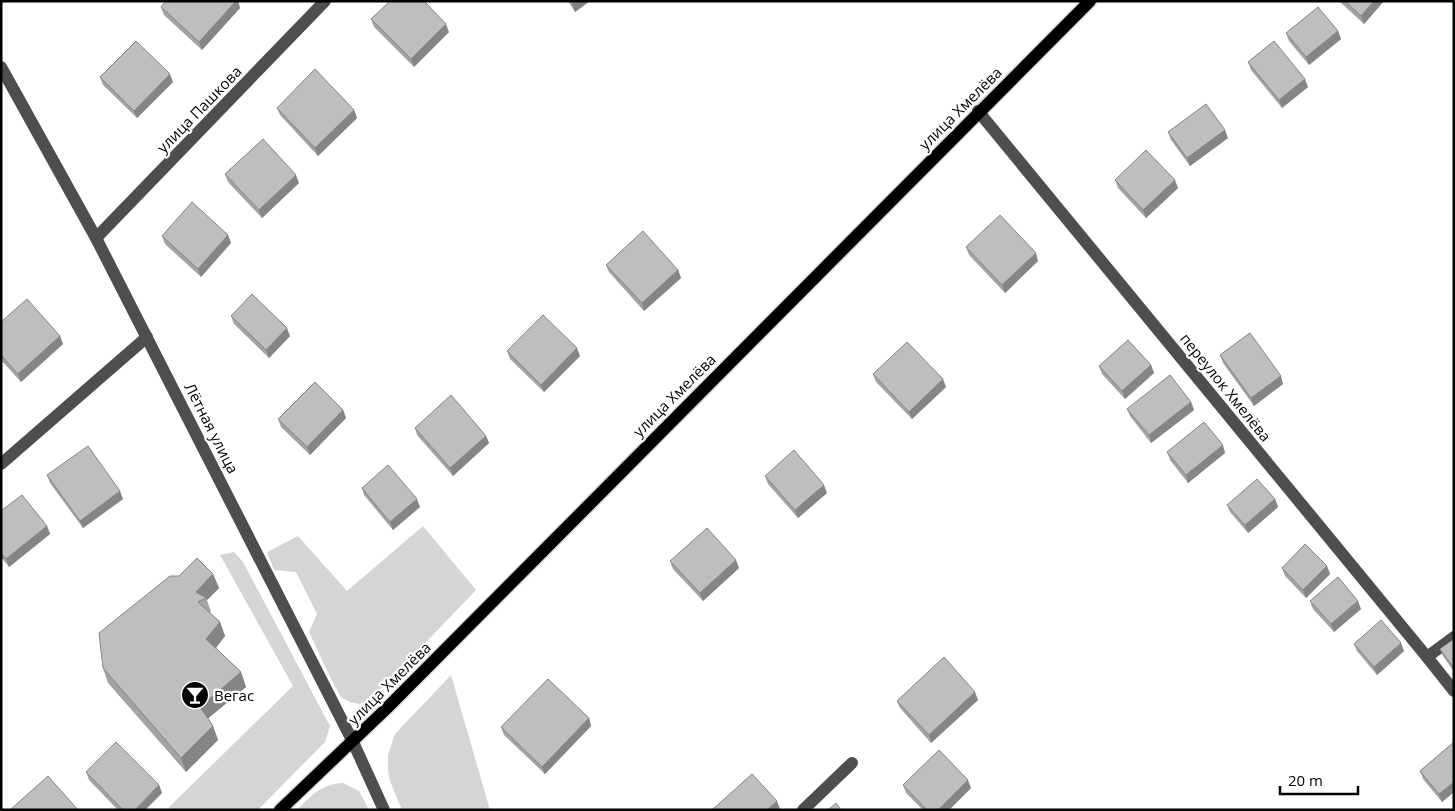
<svg xmlns="http://www.w3.org/2000/svg" width="1455" height="811" viewBox="0 0 1455 811" font-family="'Open Sans',sans-serif">
	<style>
		.green { fill: #d5d5d5 }
		.lines { fill: none; stroke-linecap: round; stroke-linejoin: round }
		.major-casing { stroke: #dbdbdb; stroke-width: 15 }
		.minor { stroke: #4e4e4e; stroke-width: 12 }
		.major { stroke: #000; stroke-width: 12 }
		.wall { fill: #a3a3a3 }
		.shaded-wall { fill: #858585 }
		.building { fill: #bebebe; stroke: #858585 }
		.labels { text-anchor: middle; dominant-baseline: central; stroke-width: 4.5; stroke-linejoin: round; paint-order: stroke }
		.street-label { font-size: 15px; fill: #000; stroke: #fff }
		.poi-label { font-size: 15px; fill: #000; stroke: #fff; text-anchor: start }
	</style>
	<rect width="100%" height="100%" fill="#fff"/>
	<g class="green">
		<polygon points="423,526 476,590 387,683 366,701 359,704 350,702 341,697 331,679 309,632 317,614 296,572 274,570 267,552 298,536 347,591"/>
		<polygon points="234,552 243,562 330,726 325,742 258,810 171,810 169,807 293,686 220,555"/>
		<polygon points="451,675 490,810 402,810 390,781 388,771 388,755 395,734"/>
		<path d="M343 783 359 791 369 810H297C312 795 321 784 343 783Z"/>
	</g>
	<g class="lines">
		<g class="major-casing">
			<polyline id="major" points="280,810 386,709 1090,1"/>
		</g>
		<g class="minor">
			<polyline points="1,67 96,238 353,742 384,810"/>
			<polyline points="978,111 1427,657 1454,637"/>
			<polyline points="96,238 325,1"/>
			<polyline points="1,464 147,337"/>
			<polyline points="1427,657 1454,691"/>
			<polyline points="803,810 852,763"/>
		</g>
		<use href="#major" class="major"/>
	</g>
	<g class="wall">
		<polygon points="166,1 238,1 240,8 202,50 164,15 161,7"/>
		<polygon points="568,1 590,1 575,12"/>
		<polygon points="1339,1 1384,1 1364,24"/>
		<polygon points="371,19 449,32 414,67 374,27"/>
		<polygon points="1338,31 1341,39 1309,65 1289,41 1286,33"/>
		<polygon points="1248,62 1308,87 1282,108 1251,70"/>
		<polygon points="100,77 173,82 137,118 103,85"/>
		<polygon points="277,108 354,110 357,118 318,156 280,115"/>
		<polygon points="1168,132 1228,138 1190,166 1171,140"/>
		<polygon points="225,174 299,183 262,218 228,182"/>
		<polygon points="1115,180 1178,188 1146,218 1118,188"/>
		<polygon points="228,235 231,243 201,277 165,244 162,236"/>
		<polygon points="966,247 1038,261 1005,293 969,255"/>
		<polygon points="606,265 678,270 681,278 644,311 609,272"/>
		<polygon points="231,316 290,336 269,358 234,324"/>
		<polygon points="1,322 60,336 63,344 21,382 1,360"/>
		<polygon points="507,351 580,356 544,392 510,359"/>
		<polygon points="1220,355 1283,384 1254,406 1223,363"/>
		<polygon points="1151,365 1154,373 1125,399 1102,374 1099,366"/>
		<polygon points="873,374 946,387 912,419 876,382"/>
		<polygon points="1191,402 1194,410 1151,443 1130,416 1127,409"/>
		<polygon points="343,410 346,418 310,455 281,427 278,419"/>
		<polygon points="415,428 486,436 489,443 453,476 417,435"/>
		<polygon points="1167,452 1225,453 1188,483 1170,460"/>
		<polygon points="47,475 123,499 83,528 50,483"/>
		<polygon points="765,476 827,493 798,518 768,484"/>
		<polygon points="362,488 420,507 393,530 364,495"/>
		<polygon points="1275,499 1278,507 1248,533 1230,512 1227,505"/>
		<polygon points="1,511 47,526 50,534 9,567 1,557"/>
		<polygon points="670,561 739,568 703,601 673,569"/>
		<polygon points="1327,566 1330,574 1306,598 1285,576 1282,568"/>
		<polygon points="213,574 219,588 207,600 211,612 210,613 220,622 225,636 216,648 241,672 246,687 208,718 213,726 218,740 186,772 108,683 103,668"/>
		<polygon points="1310,601 1361,609 1334,632 1313,609"/>
		<polygon points="1454,639 1454,672 1443,656 1440,649"/>
		<polygon points="1354,644 1404,651 1377,675 1357,651"/>
		<polygon points="978,700 931,743 900,708 897,701"/>
		<polygon points="589,718 591,726 545,774 504,735 501,727"/>
		<polygon points="1454,742 1454,792 1442,802 1423,779 1420,771"/>
		<polygon points="86,772 159,785 162,793 145,810 118,810 89,780"/>
		<polygon points="903,785 971,788 949,810 923,810 906,793"/>
	</g>
	<g class="shaded-wall">
		<polygon points="236,1 238,1 240,8 202,50 199,42"/>
		<polygon points="575,1 590,1 575,12 572,4"/>
		<polygon points="1374,1 1384,1 1364,24 1361,16"/>
		<polygon points="446,24 449,32 414,67 411,59"/>
		<polygon points="1338,31 1341,39 1309,65 1306,57"/>
		<polygon points="170,74 173,82 137,118 134,111"/>
		<polygon points="1305,79 1308,87 1282,108 1279,100"/>
		<polygon points="354,110 357,118 318,156 315,148"/>
		<polygon points="1225,130 1228,138 1190,166 1187,158"/>
		<polygon points="296,175 299,183 262,218 259,210"/>
		<polygon points="1175,180 1178,188 1146,218 1143,210"/>
		<polygon points="228,235 231,243 201,277 198,269"/>
		<polygon points="1036,253 1038,261 1005,293 1002,285"/>
		<polygon points="678,270 681,278 644,311 642,303"/>
		<polygon points="287,328 290,336 269,358 266,350"/>
		<polygon points="60,336 63,344 21,382 18,374"/>
		<polygon points="577,348 580,356 544,392 541,385"/>
		<polygon points="1151,365 1154,373 1125,399 1122,391"/>
		<polygon points="1281,376 1283,384 1254,406 1251,398"/>
		<polygon points="943,379 946,387 912,419 909,412"/>
		<polygon points="1191,402 1194,410 1151,443 1149,435"/>
		<polygon points="343,410 346,418 310,455 307,447"/>
		<polygon points="486,436 489,443 453,476 450,468"/>
		<polygon points="1223,445 1225,453 1188,483 1186,475"/>
		<polygon points="824,485 827,493 798,518 795,510"/>
		<polygon points="120,491 123,499 83,528 80,521"/>
		<polygon points="417,499 420,507 393,530 390,522"/>
		<polygon points="1275,499 1278,507 1248,533 1245,525"/>
		<polygon points="47,526 50,534 9,567 6,559"/>
		<polygon points="736,560 739,568 703,601 700,593"/>
		<polygon points="1327,566 1330,574 1306,598 1303,590"/>
		<polygon points="213,574 219,588 207,600 206,598 196,592"/>
		<polygon points="1358,601 1361,609 1334,632 1331,624"/>
		<polygon points="220,622 225,636 212,653 206,639"/>
		<polygon points="1401,643 1404,651 1377,675 1374,667"/>
		<polygon points="241,672 246,687 205,721 200,707"/>
		<polygon points="975,692 978,700 931,743 929,735"/>
		<polygon points="589,718 591,726 545,774 542,767"/>
		<polygon points="213,726 218,740 186,772 181,758"/>
		<polygon points="968,780 971,788 949,810 938,810"/>
		<polygon points="1454,782 1454,792 1442,802 1439,794"/>
		<polygon points="159,785 162,793 145,810 135,810"/>
		<polygon points="777,801 780,809 779,810 767,810"/>
	</g>
	<g class="building">
		<polygon points="166,1 236,1 199,42 161,7"/>
		<polygon points="390,1 424,1 446,24 411,59 371,19"/>
		<polygon points="1345,1 1374,1 1361,16"/>
		<polygon points="1318,7 1338,31 1306,57 1286,33"/>
		<polygon points="136,41 170,74 134,111 100,77"/>
		<polygon points="1274,41 1305,79 1279,100 1248,62"/>
		<polygon points="315,69 354,110 315,148 277,108"/>
		<polygon points="1206,104 1225,130 1187,158 1168,132"/>
		<polygon points="263,139 296,175 259,210 225,174"/>
		<polygon points="1146,150 1175,180 1143,210 1115,180"/>
		<polygon points="192,202 228,235 198,269 162,236"/>
		<polygon points="1000,215 1036,253 1002,285 966,247"/>
		<polygon points="643,231 678,270 642,303 606,265"/>
		<polygon points="252,294 287,328 266,350 231,316"/>
		<polygon points="27,299 60,336 18,374 1,355 1,322"/>
		<polygon points="543,315 577,348 541,385 507,351"/>
		<polygon points="1250,333 1281,376 1251,398 1220,355"/>
		<polygon points="1128,340 1151,365 1122,391 1099,366"/>
		<polygon points="907,342 943,379 909,412 873,374"/>
		<polygon points="1170,375 1191,402 1149,435 1127,409"/>
		<polygon points="315,382 343,410 307,447 278,419"/>
		<polygon points="451,395 486,436 450,468 415,428"/>
		<polygon points="1204,422 1223,445 1186,475 1167,452"/>
		<polygon points="88,446 120,491 80,521 47,475"/>
		<polygon points="794,450 824,485 795,510 765,476"/>
		<polygon points="388,465 417,499 390,522 362,488"/>
		<polygon points="1257,479 1275,499 1245,525 1227,505"/>
		<polygon points="22,495 47,526 6,559 1,553 1,511"/>
		<polygon points="707,528 736,560 700,593 670,561"/>
		<polygon points="1305,544 1327,566 1303,590 1282,568"/>
		<polygon points="197,558 213,574 196,592 206,598 198,602 220,622 206,639 241,672 200,707 213,726 181,758 103,668 99,633 170,576 179,576"/>
		<polygon points="1338,577 1358,601 1331,624 1310,601"/>
		<polygon points="1381,620 1401,643 1374,667 1354,644"/>
		<polygon points="1454,639 1454,668 1440,649"/>
		<polygon points="944,657 975,692 929,735 897,701"/>
		<polygon points="548,679 589,718 542,767 501,727"/>
		<polygon points="116,742 159,785 135,810 123,810 86,772"/>
		<polygon points="1454,742 1454,782 1439,794 1420,771"/>
		<polygon points="939,750 968,780 938,810 927,810 903,785"/>
		<polygon points="752,774 777,801 767,810 712,810"/>
		<polygon points="48,776 78,810 10,810"/>
		<polygon points="836,803 841,810 828,810"/>
	</g>
	<defs>
		<g id="bar-disc" transform="scale(1.4375)"><circle r="9.5" fill="#000" stroke="#fff"/><path d="M-6-5H6L.8 .8V4.5H3.5V6h-7V4.5H-.8V.8Z" fill="#fff"/></g>
	</defs>
	<g fill-rule="evenodd">
		<use href="#bar-disc" x="195" y="695"/>
	</g>
	<g class="labels">
		<g class="street-label">
			<text transform="translate(960 108) rotate(-45)">улица Хмелёва</text>
			<text transform="translate(199 109) rotate(-46)">улица Пашкова</text>
			<text transform="translate(1226 387) rotate(51)">переулок Хмелёва</text>
			<text transform="translate(674 395) rotate(-45)">улица Хмелёва</text>
			<text transform="translate(212 428) rotate(63)">Лётная улица</text>
			<text transform="translate(389 683) rotate(-45)">улица Хмелёва</text>
		</g>
		<g class="poi-label">
			<text x="214" y="695">Вегас</text>
		</g>
	</g>
	<rect width="1455" height="811" fill="none" stroke="#000000" stroke-width="5"/>
	<path d="M1280 786v8h78v-8" fill="none" stroke="#000000" stroke-width="2.5"/>
	<text x="1288" y="786" font-size="15" fill="#000000" stroke="#ffffff" stroke-width="4" paint-order="stroke">20 m</text>
</svg>
